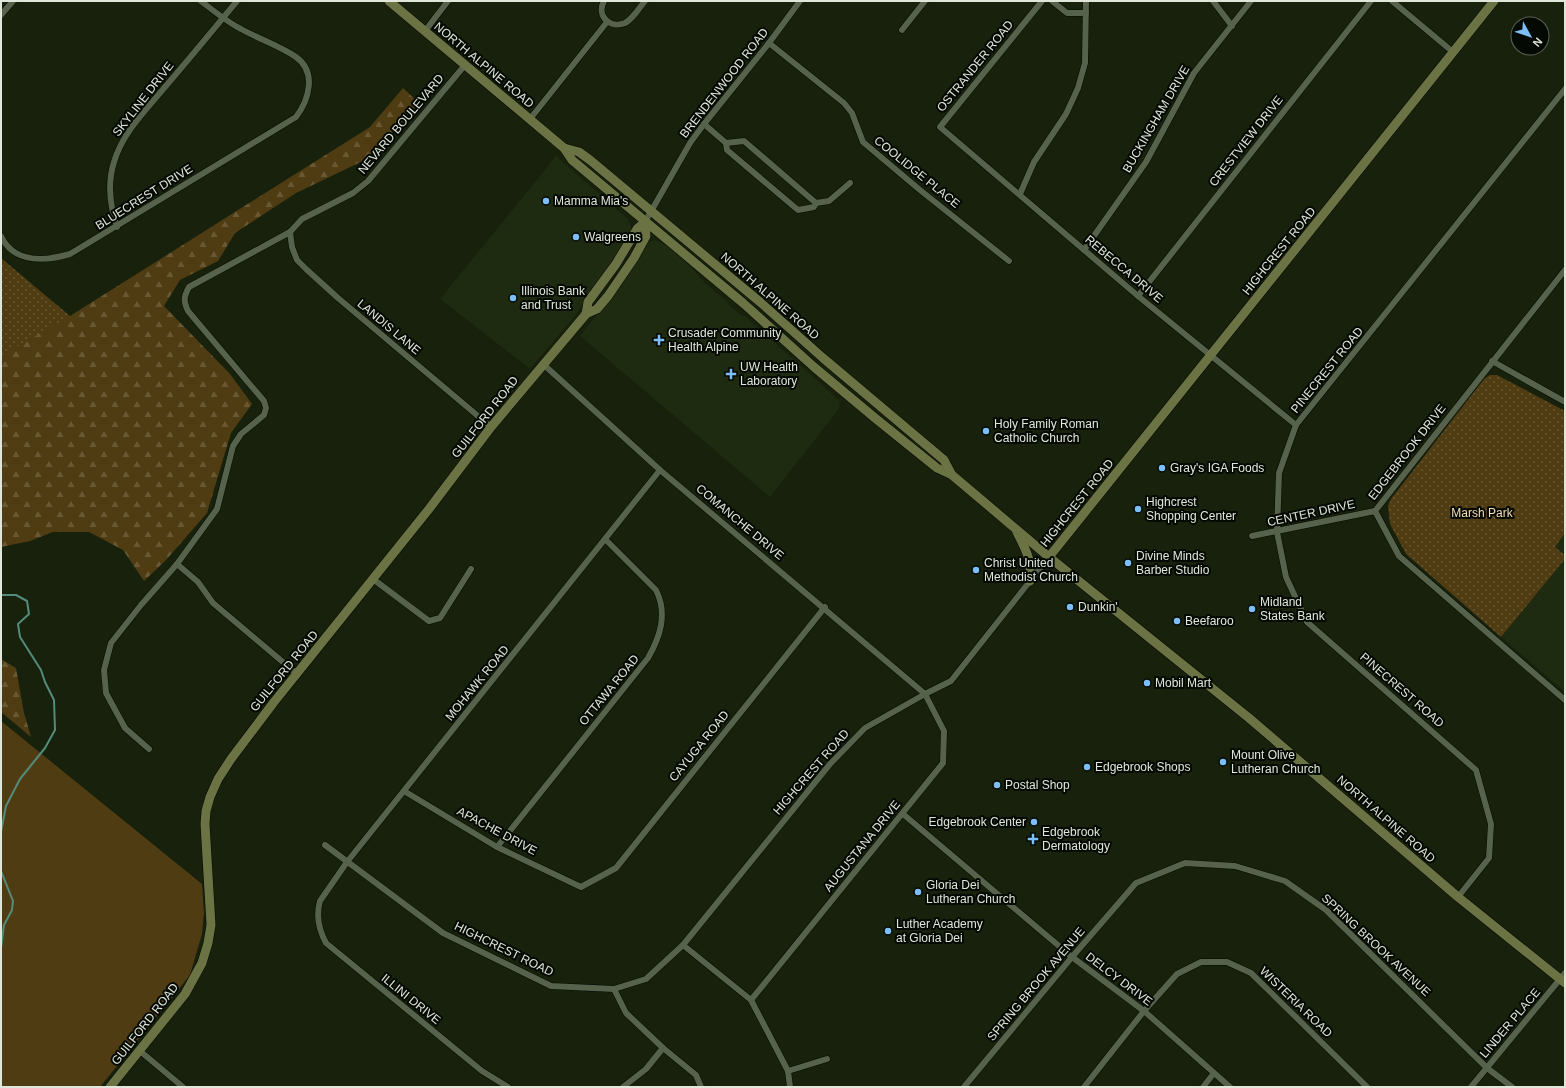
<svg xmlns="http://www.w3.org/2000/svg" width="1566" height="1088" viewBox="0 0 1566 1088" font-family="Arial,sans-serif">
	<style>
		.built { fill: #1e2b10 }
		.grass { fill: #503c12 }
		.forest { fill: url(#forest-firs) }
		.park { fill: url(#park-dots) }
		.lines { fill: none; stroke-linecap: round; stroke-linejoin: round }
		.stream { stroke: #538b7c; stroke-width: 2 }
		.street-casing { stroke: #040a00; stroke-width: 7 }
		.secondary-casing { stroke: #040a00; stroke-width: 10 }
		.street { stroke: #56624b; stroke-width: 6 }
		.secondary { stroke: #6b7244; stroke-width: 9 }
		.poi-dot { fill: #7bbef8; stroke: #050903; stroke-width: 1.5 }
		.labels { text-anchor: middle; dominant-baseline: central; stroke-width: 4; stroke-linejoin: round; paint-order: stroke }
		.street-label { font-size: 12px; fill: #e0e7da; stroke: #050903 }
		.poi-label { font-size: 12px; fill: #e0e7da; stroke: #050903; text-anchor: start }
		.park-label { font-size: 12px; fill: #f5deb3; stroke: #050903 }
	</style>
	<defs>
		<pattern id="forest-firs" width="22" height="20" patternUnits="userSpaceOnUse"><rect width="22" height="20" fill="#503c12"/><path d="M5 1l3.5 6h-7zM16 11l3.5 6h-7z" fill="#695834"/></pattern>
		<pattern id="park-dots" width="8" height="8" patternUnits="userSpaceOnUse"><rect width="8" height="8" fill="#503c12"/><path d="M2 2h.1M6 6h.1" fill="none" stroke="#695834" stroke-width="1.8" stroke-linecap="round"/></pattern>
	</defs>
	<rect width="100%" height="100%" fill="#17210c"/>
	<g class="built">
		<polygon points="556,156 628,219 631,227 631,233 626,243 571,321 530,369 440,299"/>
		<polygon points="655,240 668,246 686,262 706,284 728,302 729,305 741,315 745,316 840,401 839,409 770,497 580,336 618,288 648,242"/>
		<polygon points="1565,533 1565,555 1555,547"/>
		<polygon points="1565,559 1565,692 1501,637"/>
	</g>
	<polygon class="grass" points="1,721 202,884 204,913 202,934 190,975 100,1087 1,1087"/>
	<g class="forest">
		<polygon points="403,88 419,103 369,158 296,193 235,233 218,261 180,280 164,306 230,374 252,404 231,433 207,513 166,560 144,581 123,550 89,532 53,532 30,541 1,547 1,336 31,316 70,316 370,127"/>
		<polygon points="1,659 16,668 24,713 31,737 1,712"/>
	</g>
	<g class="park">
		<polygon points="1,258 70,316 1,356"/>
		<polygon points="1490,375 1497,375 1565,411 1565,533 1555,547 1565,555 1565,559 1501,637 1406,554 1390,524 1388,506 1391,499 1484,379"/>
	</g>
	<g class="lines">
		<g class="stream">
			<polyline points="1,595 16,595 27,601 29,614 18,624 20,637 41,670 45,682 54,700 55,730 45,748 20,779 6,806 1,832"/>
			<polyline points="1,871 13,901 12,910 4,925 1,948"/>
		</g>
		<g class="street-casing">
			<g id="street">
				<path d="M604 1C596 16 610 29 625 23 633 19 639 8 645 1"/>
				<polyline points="1042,1 940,127 1138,296 1296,425"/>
				<polyline points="1052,1 1067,13 1086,13"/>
				<polyline points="1213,1 1232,26"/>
				<polyline points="1392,1 1453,52"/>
				<polyline points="1,15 13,1"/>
				<polyline points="902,30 925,1"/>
				<polyline points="425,31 448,1"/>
				<polyline points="769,43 844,103 852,113 863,142 920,190 1009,261"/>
				<polyline points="530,119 607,22"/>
				<polyline points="704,124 726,143 727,150 798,210 814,207 816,203 744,141 726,143"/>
				<polyline points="1020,194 1034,162 1066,114 1078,88 1085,63 1086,1"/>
				<polyline points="816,203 829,201 850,183"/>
				<polyline points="645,222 690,143 704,124 769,43 800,1"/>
				<path d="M117 227C110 206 107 184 114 162 123 132 146 110 165 87 189 59 213 30 237 1"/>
				<polyline points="290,232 292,247 297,260 306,269 338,298 491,427"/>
				<path d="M1 236C14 264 46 261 70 254L296 117C309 100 317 72 296 57 280 46 259 39 241 29 227 22 214 11 201 1"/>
				<polyline points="1084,250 1146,162 1194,73 1251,1"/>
				<polyline points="1138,296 1371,1"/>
				<polyline points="1492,361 1565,402"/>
				<polyline points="543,364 660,470 925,694 944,731 943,763 751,1000"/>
				<polyline points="1375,511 1565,270"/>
				<polyline points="1375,511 1399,556 1565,700"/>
				<polyline points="1252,536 1375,511"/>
				<polyline points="177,564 198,582 213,603 297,674"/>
				<polyline points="373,579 429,621 440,618 471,569"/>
				<path d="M149 749 125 728 106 693 104 670 111 643 141 605 177 564 217 509 233 446 241 434 264 415 266 408 264 401 188 311C183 301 184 296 189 287L290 232 302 219 353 193 368 181 465 65"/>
				<polyline points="404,791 497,847 581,887 616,868 825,607"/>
				<polyline points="903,814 1072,957 1144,1011 1230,1087"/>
				<polyline points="325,845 443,933 551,986 614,989 646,979 683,945 830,764 865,728 925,694 951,681 1049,557"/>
				<path d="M497 847 648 658C660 637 668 614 656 590L606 540"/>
				<polyline points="1458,897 1489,858 1491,824 1476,770 1307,622 1286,577 1277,532 1279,473 1296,425 1565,89"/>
				<polyline points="683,945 751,1000 788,1071 790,1087"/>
				<polyline points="614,989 626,1013 663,1048 696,1075 701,1087"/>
				<polyline points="140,1051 183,1087"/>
				<polyline points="788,1071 827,1059"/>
				<path d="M508 1087 482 1071 326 943C319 930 316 915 320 901L347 862 660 470"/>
				<polyline points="623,1087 646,1069 663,1048"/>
				<polyline points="964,1087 1072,957 1136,883 1185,863 1235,866 1285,881 1326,910 1487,1068 1512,1087"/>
				<polyline points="1084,1087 1144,1011 1177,974 1201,962 1227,962 1251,973 1367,1087"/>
				<polyline points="1203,1087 1214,1073"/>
				<polyline points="1471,1087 1565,973"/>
			</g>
		</g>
		<g class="secondary-casing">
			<g id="secondary">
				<polyline points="389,1 564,148 572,160 743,303 814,367 875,418 937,468 952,475 1049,557 1249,718 1458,897 1565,983"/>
				<polyline points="564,148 579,152 590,160 760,302 823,358 944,460 952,475"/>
				<polyline points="586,314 588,302 616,264 637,229 645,222"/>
				<path d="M1017 532C1026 551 1032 559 1030 581"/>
				<polyline points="1049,557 1494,1"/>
				<polyline points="110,1087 185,994 202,963 208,943 211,925 205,824 206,811 210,797 218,779 231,759 274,702 429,509 491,427 586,314 597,309 608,296 634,258 646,236 645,222"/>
			</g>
		</g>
		<use href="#street" class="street"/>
		<use href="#secondary" class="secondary"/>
	</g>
	<g class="poi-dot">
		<circle cx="546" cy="201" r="4"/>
		<circle cx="576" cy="237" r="4"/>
		<circle cx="513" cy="298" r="4"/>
		<path d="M657 334h4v4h4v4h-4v4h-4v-4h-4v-4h4z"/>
		<path d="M729 368h4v4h4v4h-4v4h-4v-4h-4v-4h4z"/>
		<circle cx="986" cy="431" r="4"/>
		<circle cx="1162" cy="468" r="4"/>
		<circle cx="1138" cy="509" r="4"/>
		<circle cx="1128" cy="563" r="4"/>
		<circle cx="976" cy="570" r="4"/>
		<circle cx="1070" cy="607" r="4"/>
		<circle cx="1252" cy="609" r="4"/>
		<circle cx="1177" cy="621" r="4"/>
		<circle cx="1147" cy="683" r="4"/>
		<circle cx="1223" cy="762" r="4"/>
		<circle cx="1087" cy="767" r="4"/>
		<circle cx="997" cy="785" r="4"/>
		<circle cx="1034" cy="822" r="4"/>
		<path d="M1031 833h4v4h4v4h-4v4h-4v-4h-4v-4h4z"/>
		<circle cx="918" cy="892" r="4"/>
		<circle cx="888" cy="931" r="4"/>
	</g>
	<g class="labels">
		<g class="street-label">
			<text transform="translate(484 65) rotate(40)">NORTH ALPINE ROAD</text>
			<text transform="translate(975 66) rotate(-51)">OSTRANDER ROAD</text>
			<text transform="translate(724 83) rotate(-52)">BRENDENWOOD ROAD</text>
			<text transform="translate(143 99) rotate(-52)">SKYLINE DRIVE</text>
			<text transform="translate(1156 119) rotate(-60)">BUCKINGHAM DRIVE</text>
			<text transform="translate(401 124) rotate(-50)">NEVARD BOULEVARD</text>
			<text transform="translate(1246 141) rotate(-52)">CRESTVIEW DRIVE</text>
			<text transform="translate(917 172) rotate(39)">COOLIDGE PLACE</text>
			<text transform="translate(144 197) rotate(-32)">BLUECREST DRIVE</text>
			<text transform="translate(1279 251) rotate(-51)">HIGHCREST ROAD</text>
			<text transform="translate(1124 269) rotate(40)">REBECCA DRIVE</text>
			<text transform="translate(770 296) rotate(41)">NORTH ALPINE ROAD</text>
			<text transform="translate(389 327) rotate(40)">LANDIS LANE</text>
			<text transform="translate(1327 370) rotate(-51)">PINECREST ROAD</text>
			<text transform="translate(485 417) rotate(-52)">GUILFORD ROAD</text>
			<text transform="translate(1407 452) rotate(-52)">EDGEBROOK DRIVE</text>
			<text transform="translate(1077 503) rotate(-51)">HIGHCREST ROAD</text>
			<text transform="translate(1311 513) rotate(-12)">CENTER DRIVE</text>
			<text transform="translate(740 522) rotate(40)">COMANCHE DRIVE</text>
			<text transform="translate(284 671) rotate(-51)">GUILFORD ROAD</text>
			<text transform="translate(477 683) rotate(-51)">MOHAWK ROAD</text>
			<text transform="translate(609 690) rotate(-51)">OTTAWA ROAD</text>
			<text transform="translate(1402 690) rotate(41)">PINECREST ROAD</text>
			<text transform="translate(699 746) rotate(-51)">CAYUGA ROAD</text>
			<text transform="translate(811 772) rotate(-49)">HIGHCREST ROAD</text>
			<text transform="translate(1386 819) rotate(41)">NORTH ALPINE ROAD</text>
			<text transform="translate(497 831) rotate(28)">APACHE DRIVE</text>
			<text transform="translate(862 846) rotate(-51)">AUGUSTANA DRIVE</text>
			<text transform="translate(1376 945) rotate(43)">SPRING BROOK AVENUE</text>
			<text transform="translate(504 949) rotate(26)">HIGHCREST ROAD</text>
			<text transform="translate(1119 979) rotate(37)">DELCY DRIVE</text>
			<text transform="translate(1036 984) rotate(-50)">SPRING BROOK AVENUE</text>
			<text transform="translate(411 999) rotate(39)">ILLINI DRIVE</text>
			<text transform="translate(1296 1002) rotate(44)">WISTERIA ROAD</text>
			<text transform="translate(1510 1023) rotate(-50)">LINDER PLACE</text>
			<text transform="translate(145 1024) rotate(-52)">GUILFORD ROAD</text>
		</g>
		<g class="poi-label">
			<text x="554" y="201">Mamma Mia's</text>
			<text x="584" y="237">Walgreens</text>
			<text x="521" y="291">Illinois Bank<tspan x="521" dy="14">and Trust</tspan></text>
			<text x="668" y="333">Crusader Community<tspan x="668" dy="14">Health Alpine</tspan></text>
			<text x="740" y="367">UW Health<tspan x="740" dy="14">Laboratory</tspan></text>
			<text x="994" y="424">Holy Family Roman<tspan x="994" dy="14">Catholic Church</tspan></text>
			<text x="1170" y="468">Gray's IGA Foods</text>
			<text x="1146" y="502">Highcrest<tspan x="1146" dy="14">Shopping Center</tspan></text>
			<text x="1136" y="556">Divine Minds<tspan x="1136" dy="14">Barber Studio</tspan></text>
			<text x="984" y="563">Christ United<tspan x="984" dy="14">Methodist Church</tspan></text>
			<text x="1260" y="602">Midland<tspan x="1260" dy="14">States Bank</tspan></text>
			<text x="1078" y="607">Dunkin'</text>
			<text x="1185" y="621">Beefaroo</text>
			<text x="1155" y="683">Mobil Mart</text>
			<text x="1231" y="755">Mount Olive<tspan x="1231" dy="14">Lutheran Church</tspan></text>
			<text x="1095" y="767">Edgebrook Shops</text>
			<text x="1005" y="785">Postal Shop</text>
			<text x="1026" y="822" text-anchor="end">Edgebrook Center</text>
			<text x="1042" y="832">Edgebrook<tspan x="1042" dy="14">Dermatology</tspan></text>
			<text x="926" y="885">Gloria Dei<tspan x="926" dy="14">Lutheran Church</tspan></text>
			<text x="896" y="924">Luther Academy<tspan x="896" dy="14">at Gloria Dei</tspan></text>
		</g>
		<g class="park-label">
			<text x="1482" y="513">Marsh Park</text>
		</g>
	</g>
	<rect width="1566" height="1088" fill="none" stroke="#e0e7da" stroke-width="4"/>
	<g transform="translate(1530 36) rotate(130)"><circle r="19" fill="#050903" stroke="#5d6259"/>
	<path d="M0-3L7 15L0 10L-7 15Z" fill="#7bbef8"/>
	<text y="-6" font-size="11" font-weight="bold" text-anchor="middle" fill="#e0e7da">N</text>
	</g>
</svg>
